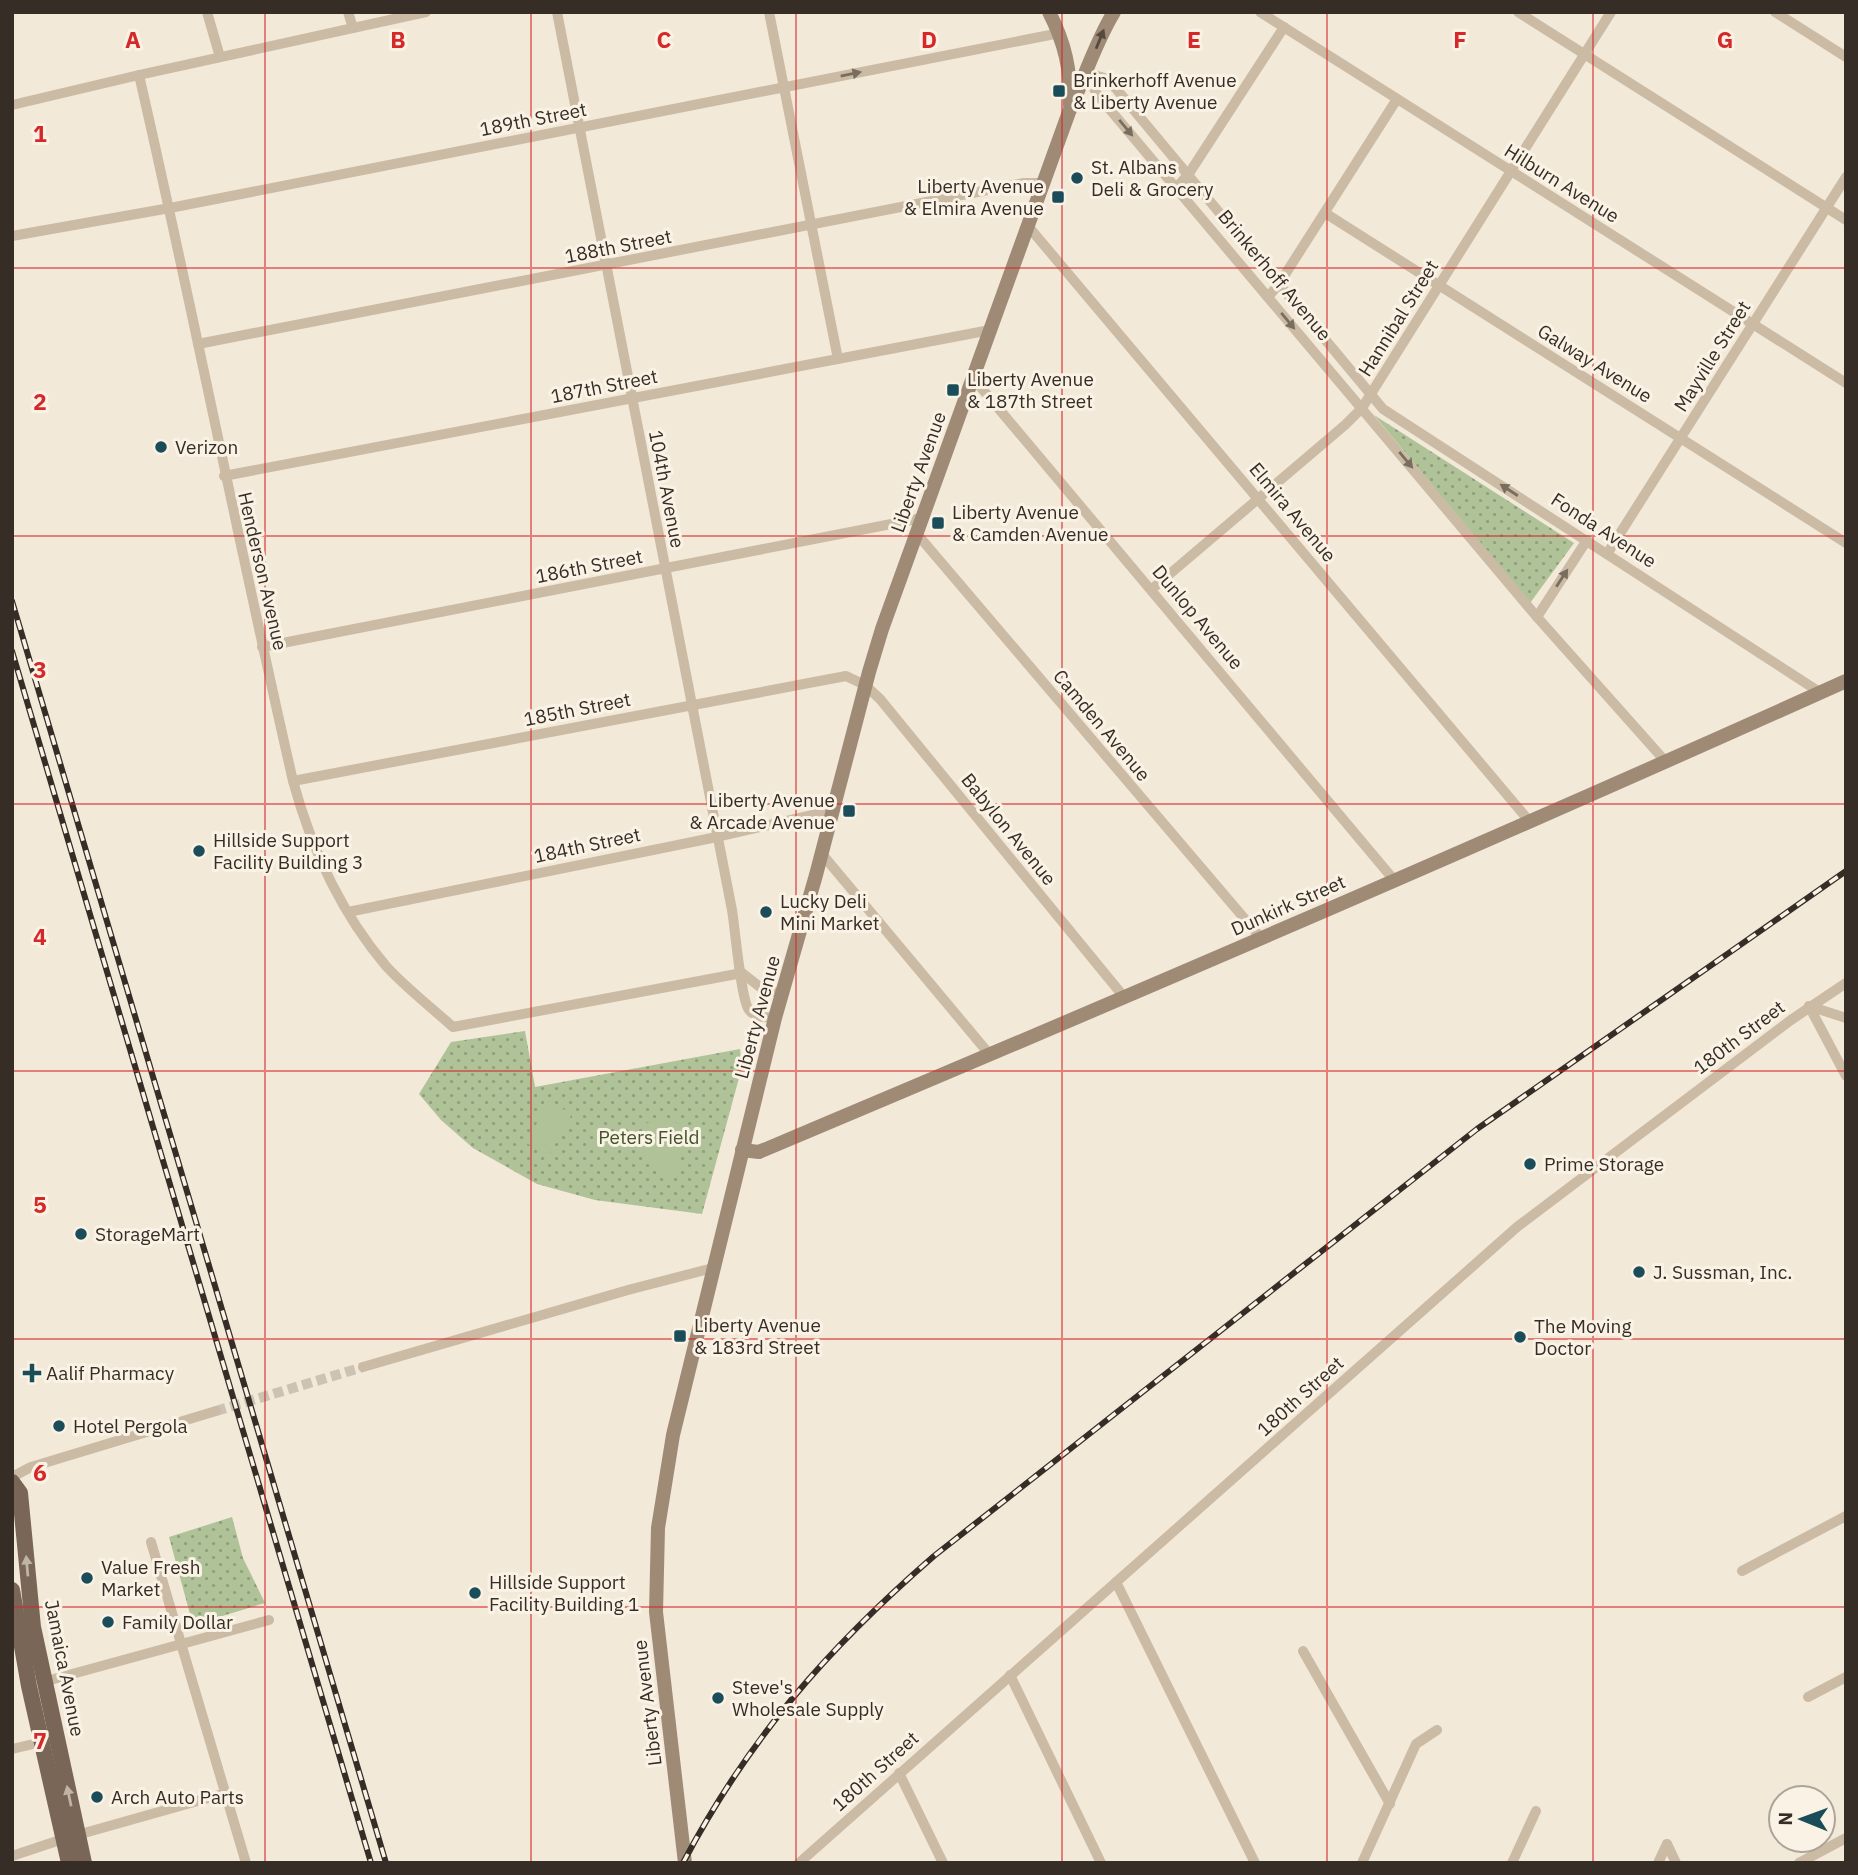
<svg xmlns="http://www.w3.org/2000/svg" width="1858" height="1875" viewBox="0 0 1858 1875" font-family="'IBM Plex Sans',sans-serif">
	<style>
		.green { fill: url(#green-dots) }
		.pitch { fill: #afc298 }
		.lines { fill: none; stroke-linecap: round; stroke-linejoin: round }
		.street-tunnel { stroke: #ccc3b5; stroke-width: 10; stroke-dasharray: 10 5; stroke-linecap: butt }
		.street { stroke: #cbbba4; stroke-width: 10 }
		.secondary { stroke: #9f8a76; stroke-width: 14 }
		.primary { stroke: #796656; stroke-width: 16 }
		.rail-casing { stroke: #362d26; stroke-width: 6 }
		.rail { stroke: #faf3e5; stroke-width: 3.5; stroke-dasharray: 10; stroke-linecap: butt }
		.oneway { fill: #56493e }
		.oneway2 { fill: #796d5f }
		.oneway3 { fill: #c0b4a5 }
		.grid { fill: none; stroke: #d62828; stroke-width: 2; stroke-opacity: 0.55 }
		.poi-dot { fill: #1a4d59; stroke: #faf3e5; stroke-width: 2.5 }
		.labels { text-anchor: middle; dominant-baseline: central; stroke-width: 6; stroke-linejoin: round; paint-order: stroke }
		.poi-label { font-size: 19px; fill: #362d26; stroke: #faf3e5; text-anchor: start }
		.street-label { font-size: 19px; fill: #362d26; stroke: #faf3e5 }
		.park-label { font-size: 19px; fill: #405529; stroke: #faf3e5 }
		.grid-label { font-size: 23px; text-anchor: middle; font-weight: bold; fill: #d62828; stroke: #faf3e5; stroke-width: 6; stroke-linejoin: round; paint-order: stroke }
	</style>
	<defs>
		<pattern id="green-dots" width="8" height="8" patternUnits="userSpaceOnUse" patternTransform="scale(1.75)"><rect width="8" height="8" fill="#afc298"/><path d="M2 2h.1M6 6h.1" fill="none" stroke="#8f9e7c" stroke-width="1.8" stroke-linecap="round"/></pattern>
	</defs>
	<rect width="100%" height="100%" fill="#f2e9d9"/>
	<g class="green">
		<polygon points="1374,415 1574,543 1530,603"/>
		<polygon points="525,1031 535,1087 740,1049 742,1067 702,1214 595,1200 537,1184 473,1148 441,1120 419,1094 451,1042"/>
		<polygon points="232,1517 243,1558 265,1603 193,1625 169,1537"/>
	</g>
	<g class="pitch">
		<polygon points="549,1101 572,1114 549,1155 526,1143"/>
		<polygon points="658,1120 674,1121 687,1130 675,1178 644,1160 639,1140 644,1124"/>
	</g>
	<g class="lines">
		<polyline class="street-tunnel" points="216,1411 363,1367"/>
		<g class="street">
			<polyline points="207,12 220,57"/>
			<polyline points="348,12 353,28"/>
			<path d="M557 12 732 910C735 928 741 1000 749 1010 755 1018 766 1017 775 1018"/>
			<polyline points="769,12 838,359"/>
			<polyline points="1260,12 1846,383"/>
			<polyline points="1518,12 1846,220"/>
			<polyline points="1775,12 1846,57"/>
			<polyline points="1087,73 1108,79 1383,409 1821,693"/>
			<polyline points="1087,73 1096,93 1537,617 1666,762"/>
			<path d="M139 75C193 310 239 546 293 781 311 847 341 913 386 966 406 988 431 1007 453 1027L742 973"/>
			<polyline points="12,105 139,75 426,12"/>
			<polyline points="1176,188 1188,175 1284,27"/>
			<polyline points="1325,213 1846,543"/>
			<polyline points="1028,226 1530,822"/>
			<polyline points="12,236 170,208 1060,33"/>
			<polyline points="1268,297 1279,284 1397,99"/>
			<polyline points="198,344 1024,183 1044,183"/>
			<polyline points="973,378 1394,880"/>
			<polyline points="224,476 990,330"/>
			<polyline points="917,534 1261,938"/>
			<polyline points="1607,554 1846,177"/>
			<polyline points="1152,589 1345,425 1362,408 1611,12"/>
			<polyline points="1537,617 1587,540"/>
			<polyline points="262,647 922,518"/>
			<polyline points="293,781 846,676 865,685 880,699 1124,997"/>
			<polyline points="822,854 990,1055"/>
			<polyline points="348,912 717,837 833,810"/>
			<polyline points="742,973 764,990 782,993"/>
			<polyline points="1809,1006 1846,1076"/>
			<polyline points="1809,1006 1846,1018"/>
			<polyline points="363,1367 628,1290 713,1268"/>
			<polyline points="12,1477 31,1467 216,1411"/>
			<polyline points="151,1542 246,1863"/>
			<polyline points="1742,1571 1846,1516"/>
			<polyline points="1116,1582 1255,1863"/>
			<polyline points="1303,1651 1390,1804"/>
			<polyline points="1010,1675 1101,1863"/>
			<polyline points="43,1682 269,1620"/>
			<polyline points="1808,1697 1846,1677"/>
			<polyline points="12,1749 46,1741"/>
			<polyline points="899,1773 943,1863"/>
			<polyline points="1667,1844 1676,1863"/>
			<polyline points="12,1856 63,1839 226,1793"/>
			<polyline points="799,1863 1517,1227 1791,1020 1846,983"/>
			<polyline points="1362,1863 1416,1744 1437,1730"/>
			<polyline points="1512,1863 1536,1811"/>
			<polyline points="1658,1863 1667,1844"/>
			<polyline points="1799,1863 1846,1838"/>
		</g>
		<g class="secondary">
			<path d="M1049 12C1065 43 1071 70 1070 105"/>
			<path d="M742 1150 759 1152C1123 999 1486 843 1846 681"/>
			<path d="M685 1863 656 1612 658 1528 673 1435 775 1018 816 875 869 672 882 629 1069 112C1084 79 1095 43 1114 12"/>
		</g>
		<g class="primary">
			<polyline points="12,1482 20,1493 33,1627 84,1863"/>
			<polyline points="12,1590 29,1686 69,1863"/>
		</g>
		<g class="rail-casing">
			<g id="rail">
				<polyline points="12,601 386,1863"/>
				<polyline points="12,651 371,1863"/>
				<path d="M683 1863C748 1739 828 1648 934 1556L1477 1129 1846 871"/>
			</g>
		</g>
		<use href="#rail" class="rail"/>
	</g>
	<defs><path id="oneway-solid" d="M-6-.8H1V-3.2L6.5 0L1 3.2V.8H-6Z" transform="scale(1.75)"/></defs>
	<use class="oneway" href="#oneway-solid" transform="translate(1100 39) rotate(-68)"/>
	<g class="oneway2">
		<use href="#oneway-solid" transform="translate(851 74) rotate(-11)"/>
		<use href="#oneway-solid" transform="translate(1126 128) rotate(50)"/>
		<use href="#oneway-solid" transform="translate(1288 321) rotate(50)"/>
		<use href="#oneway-solid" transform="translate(1406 460) rotate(50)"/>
		<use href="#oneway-solid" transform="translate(1509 490) rotate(-147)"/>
		<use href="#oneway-solid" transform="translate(1562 578) rotate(-57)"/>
	</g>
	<g class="oneway3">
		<use href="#oneway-solid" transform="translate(27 1566) rotate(-95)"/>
		<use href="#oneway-solid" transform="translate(69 1796) rotate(-102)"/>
	</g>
	<path class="grid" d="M265 12V1863M531 12V1863M796 12V1863M1062 12V1863M1327 12V1863M1593 12V1863M12 268H1846M12 536H1846M12 804H1846M12 1071H1846M12 1339H1846M12 1607H1846"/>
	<g class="poi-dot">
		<rect x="1052" y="84" width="14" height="14" rx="3.5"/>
		<circle cx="1077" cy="178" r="7"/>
		<rect x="1051" y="190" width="14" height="14" rx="3.5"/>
		<rect x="946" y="383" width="14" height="14" rx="3.5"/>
		<circle cx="161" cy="447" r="7"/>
		<rect x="931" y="516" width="14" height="14" rx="3.5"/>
		<rect x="842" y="804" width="14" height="14" rx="3.5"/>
		<circle cx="199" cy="851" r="7"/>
		<circle cx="766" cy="912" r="7"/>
		<circle cx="1530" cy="1164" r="7"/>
		<circle cx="81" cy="1234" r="7"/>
		<circle cx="1639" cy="1272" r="7"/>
		<rect x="673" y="1329" width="14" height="14" rx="3.5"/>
		<circle cx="1520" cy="1337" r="7"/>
		<path d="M28.5 1362.5h7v7h7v7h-7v7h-7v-7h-7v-7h7z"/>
		<circle cx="59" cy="1426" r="7"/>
		<circle cx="87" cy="1578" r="7"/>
		<circle cx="475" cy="1593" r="7"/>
		<circle cx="108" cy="1622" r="7"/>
		<circle cx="718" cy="1698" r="7"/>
		<circle cx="97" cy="1797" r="7"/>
	</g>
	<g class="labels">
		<g class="poi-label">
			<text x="1073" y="80">Brinkerhoff Avenue<tspan x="1073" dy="22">&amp; Liberty Avenue</tspan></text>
			<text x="1091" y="167">St. Albans<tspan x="1091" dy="22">Deli &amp; Grocery</tspan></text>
			<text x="1044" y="186" text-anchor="end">Liberty Avenue<tspan x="1044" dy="22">&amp; Elmira Avenue</tspan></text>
			<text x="967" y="379">Liberty Avenue<tspan x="967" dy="22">&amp; 187th Street</tspan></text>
			<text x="175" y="447">Verizon</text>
			<text x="952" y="512">Liberty Avenue<tspan x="952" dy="22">&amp; Camden Avenue</tspan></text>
			<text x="835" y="800" text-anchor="end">Liberty Avenue<tspan x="835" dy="22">&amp; Arcade Avenue</tspan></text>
			<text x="213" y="840">Hillside Support<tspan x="213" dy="22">Facility Building 3</tspan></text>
			<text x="780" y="901">Lucky Deli<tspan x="780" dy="22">Mini Market</tspan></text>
			<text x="1544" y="1164">Prime Storage</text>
			<text x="95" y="1234">StorageMart</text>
			<text x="1653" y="1272">J. Sussman, Inc.</text>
			<text x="694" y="1325">Liberty Avenue<tspan x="694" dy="22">&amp; 183rd Street</tspan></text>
			<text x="1534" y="1326">The Moving<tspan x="1534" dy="22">Doctor</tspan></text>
			<text x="46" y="1373">Aalif Pharmacy</text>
			<text x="73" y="1426">Hotel Pergola</text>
			<text x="101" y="1567">Value Fresh<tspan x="101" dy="22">Market</tspan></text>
			<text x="489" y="1582">Hillside Support<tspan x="489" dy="22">Facility Building 1</tspan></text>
			<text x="122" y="1622">Family Dollar</text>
			<text x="732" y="1687">Steve's<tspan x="732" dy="22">Wholesale Supply</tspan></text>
			<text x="111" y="1797">Arch Auto Parts</text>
		</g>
		<g class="street-label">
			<text transform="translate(533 119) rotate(-11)">189th Street</text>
			<text transform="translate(1562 183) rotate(32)">Hilburn Avenue</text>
			<text transform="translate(618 246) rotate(-11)">188th Street</text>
			<text transform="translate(1275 275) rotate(50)">Brinkerhoff Avenue</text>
			<text transform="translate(1398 318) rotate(-58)">Hannibal Street</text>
			<text transform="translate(1712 356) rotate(-58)">Mayville Street</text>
			<text transform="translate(1595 363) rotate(32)">Galway Avenue</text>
			<text transform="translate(604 386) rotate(-11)">187th Street</text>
			<text transform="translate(918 472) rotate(-70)">Liberty Avenue</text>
			<text transform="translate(667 489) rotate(79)">104th Avenue</text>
			<text transform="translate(1293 512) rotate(50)">Elmira Avenue</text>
			<text transform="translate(1604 530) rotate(33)">Fonda Avenue</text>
			<text transform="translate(589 566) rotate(-11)">186th Street</text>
			<text transform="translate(263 571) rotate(77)">Henderson Avenue</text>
			<text transform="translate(1198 617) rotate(50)">Dunlop Avenue</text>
			<text transform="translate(577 709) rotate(-11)">185th Street</text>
			<text transform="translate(1102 725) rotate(50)">Camden Avenue</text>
			<text transform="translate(1009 829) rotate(51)">Babylon Avenue</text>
			<text transform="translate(587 845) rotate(-12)">184th Street</text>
			<text transform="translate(1288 905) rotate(-24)">Dunkirk Street</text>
			<text transform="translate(757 1017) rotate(-75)">Liberty Avenue</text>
			<text transform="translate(1739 1037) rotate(-37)">180th Street</text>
			<text transform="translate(1300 1396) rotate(-42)">180th Street</text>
			<text transform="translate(65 1668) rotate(79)">Jamaica Avenue</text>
			<text transform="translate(647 1703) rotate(-97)">Liberty Avenue</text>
			<text transform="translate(875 1771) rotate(-42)">180th Street</text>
		</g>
		<g class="park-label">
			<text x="649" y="1137">Peters Field</text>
		</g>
	</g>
	<g class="grid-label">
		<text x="133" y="48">A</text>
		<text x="398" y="48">B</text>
		<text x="664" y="48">C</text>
		<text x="929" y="48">D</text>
		<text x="1194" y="48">E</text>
		<text x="1460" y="48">F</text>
		<text x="1725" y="48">G</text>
		<text x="40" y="142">1</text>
		<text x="40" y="410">2</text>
		<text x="40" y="678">3</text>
		<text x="40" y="945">4</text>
		<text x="40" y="1213">5</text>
		<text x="40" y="1481">6</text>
		<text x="40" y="1749">7</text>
	</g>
	<rect width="1858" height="1875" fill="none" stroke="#362d26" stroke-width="28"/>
	<g transform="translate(1802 1819) rotate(271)"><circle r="33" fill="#faf3e5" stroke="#aca499" stroke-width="2"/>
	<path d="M0-5L12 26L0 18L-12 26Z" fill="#1a4d59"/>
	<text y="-10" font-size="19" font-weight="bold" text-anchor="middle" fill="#362d26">N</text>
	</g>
</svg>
